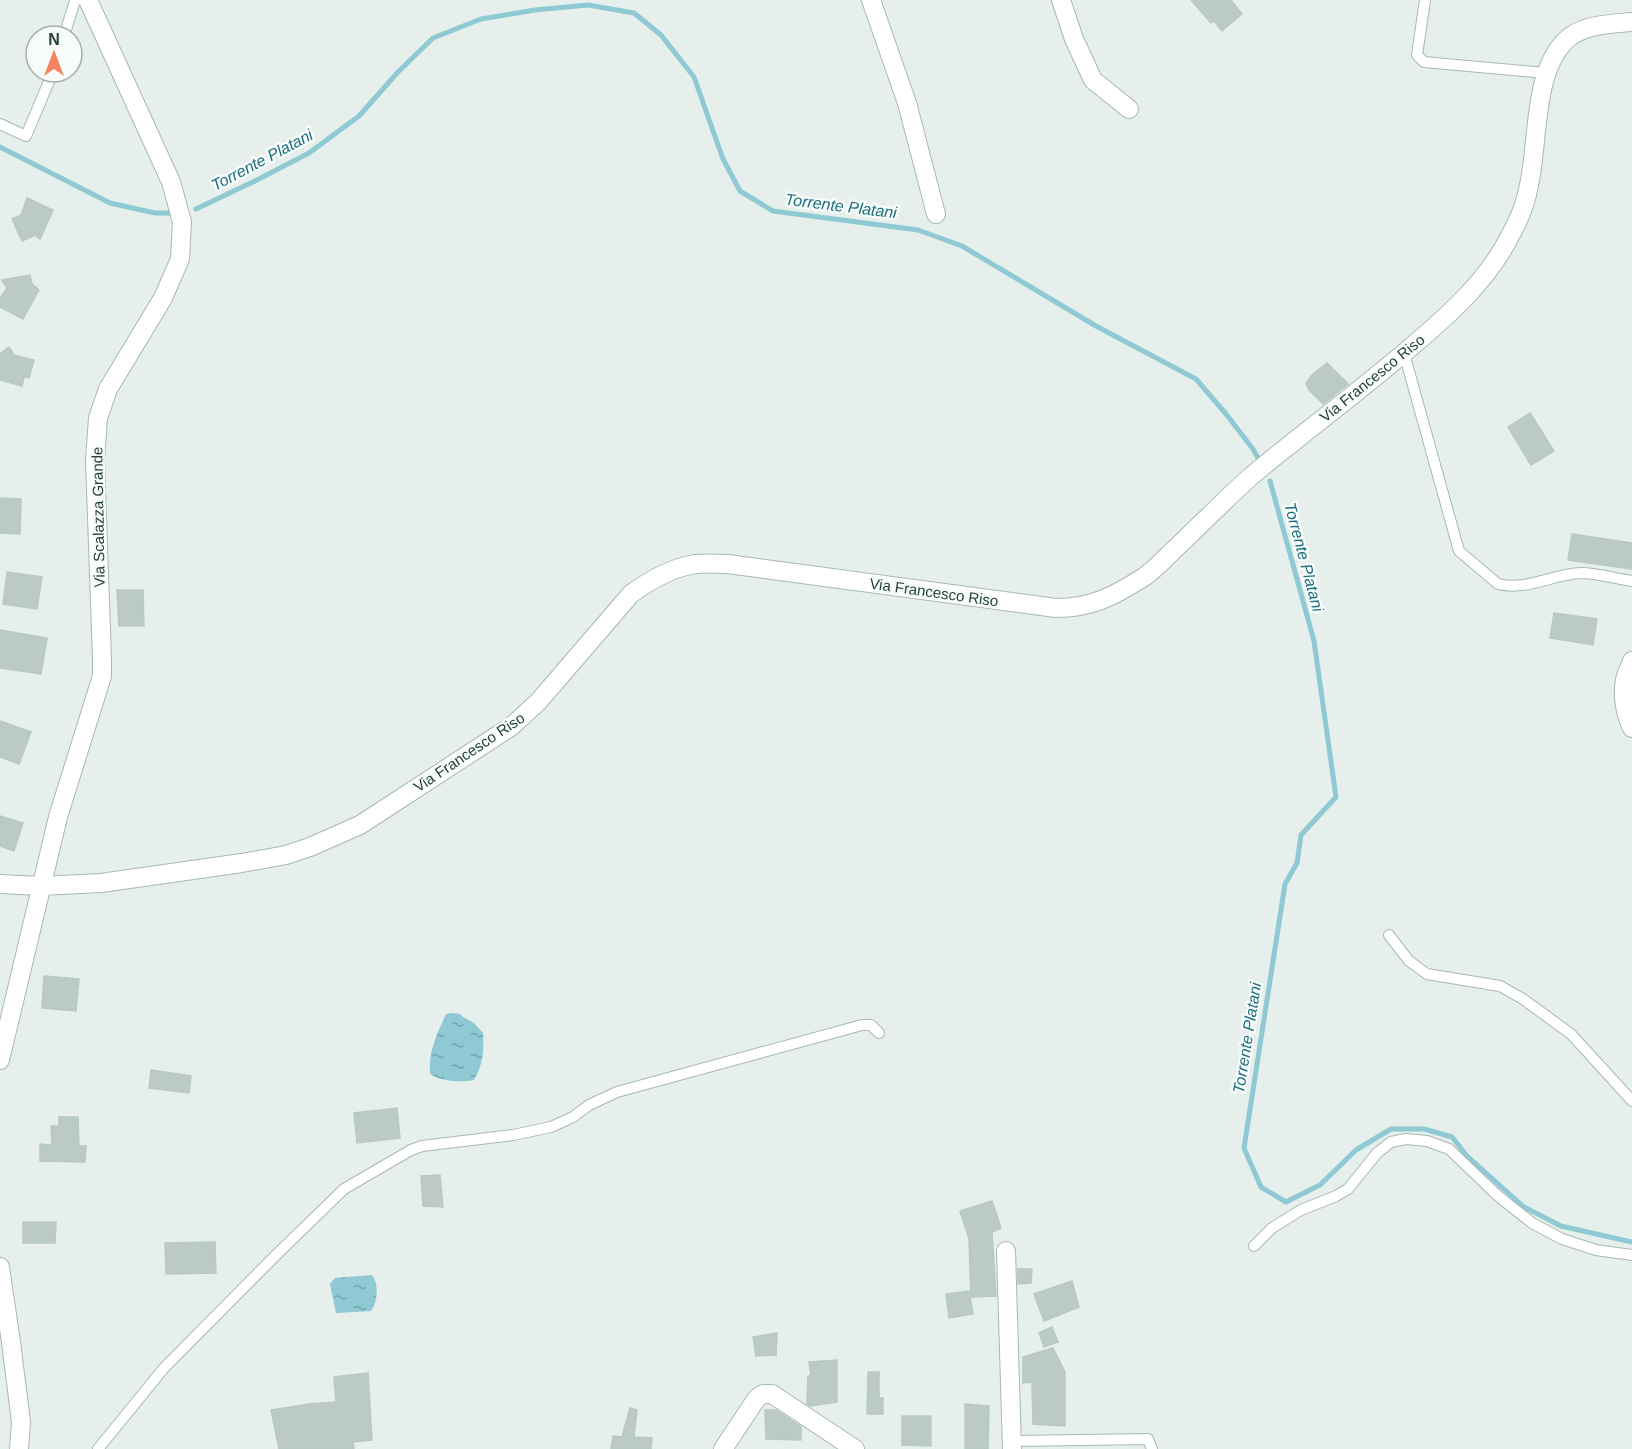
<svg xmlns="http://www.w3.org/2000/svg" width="1632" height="1449" viewBox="0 0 1632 1449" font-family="Arial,sans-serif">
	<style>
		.water { fill: url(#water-ripples) }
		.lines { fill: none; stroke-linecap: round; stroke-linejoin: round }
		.stream { stroke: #8ec9d4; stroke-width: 5 }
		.building { fill: #bbcac4; stroke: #b8c9c2; stroke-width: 1.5 }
		.service-casing { stroke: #a8b8b2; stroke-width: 12 }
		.minor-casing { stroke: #a8b8b2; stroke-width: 20 }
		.tertiary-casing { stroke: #a8b8b2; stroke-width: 20 }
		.service { stroke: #fff; stroke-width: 10 }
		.minor { stroke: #fff; stroke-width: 18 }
		.tertiary { stroke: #fff; stroke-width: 18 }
		.labels { text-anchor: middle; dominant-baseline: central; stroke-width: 5; stroke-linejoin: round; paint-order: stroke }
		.street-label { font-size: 15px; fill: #24423a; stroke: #f7fbf9 }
		.water-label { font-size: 16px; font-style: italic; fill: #1c6f80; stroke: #f7fbf9 }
	</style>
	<defs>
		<pattern id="water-ripples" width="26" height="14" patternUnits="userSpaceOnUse" patternTransform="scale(1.5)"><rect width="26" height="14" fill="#8ec9d4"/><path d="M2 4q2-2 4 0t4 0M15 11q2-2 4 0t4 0" fill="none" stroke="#74a5ad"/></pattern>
	</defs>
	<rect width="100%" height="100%" fill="#e6efeb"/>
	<g class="water">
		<path d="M453 1013 460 1014 463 1017 474 1023 483 1033C484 1050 483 1065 474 1080 462 1083 440 1081 430 1074 428 1052 437 1034 446 1014Z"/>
		<path d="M372 1275C379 1284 378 1301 371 1311L336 1313 330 1284 335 1278Z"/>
	</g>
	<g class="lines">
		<g class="stream">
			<polyline points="0,147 110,203 155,213 170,213"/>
			<polyline points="196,209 257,180 309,153 359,116 398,72 433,38 481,19 535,10 588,5 634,13 661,35 694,77 723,159 740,191 773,211 918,230 962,246 1096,326 1196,379 1226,414 1253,449 1258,458"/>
			<polyline points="1270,481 1314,641 1336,797 1301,835 1297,863 1285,884 1244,1148 1261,1187 1286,1202 1320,1185 1356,1150 1391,1129 1424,1129 1452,1137 1467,1156 1524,1207 1561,1226 1632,1242"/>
		</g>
	</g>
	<g class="building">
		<polygon points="1191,0 1231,0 1242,14 1222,31 1214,21 1211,23"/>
		<polygon points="27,198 53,210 40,239 35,235 22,241 12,219 21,215"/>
		<polygon points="30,275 32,284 39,290 23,319 0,307 0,298 7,288 2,280"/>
		<polygon points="9,347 14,355 34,360 29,378 24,377 22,386 0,380 0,354"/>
		<polygon points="1327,363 1348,384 1323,404 1309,390 1306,383 1311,376"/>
		<polygon points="1530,413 1554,451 1531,465 1508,427"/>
		<polygon points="0,498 21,499 20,534 0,533"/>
		<polygon points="1572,534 1632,543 1632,569 1568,560"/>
		<polygon points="7,572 42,577 37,609 3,604"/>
		<polygon points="117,590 143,590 144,626 119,626"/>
		<polygon points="1554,613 1597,619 1593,645 1550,638"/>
		<polygon points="0,630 47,638 41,674 0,668"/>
		<polygon points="0,721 31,732 19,764 0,757"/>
		<polygon points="0,816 23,823 14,851 0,846"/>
		<polygon points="44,976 79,979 76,1011 42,1008"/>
		<polygon points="151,1070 191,1076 189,1093 149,1088"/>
		<polygon points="397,1108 400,1138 357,1143 354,1113"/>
		<polygon points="59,1117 78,1117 79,1146 86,1146 85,1162 40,1161 40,1144 52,1145 51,1126 59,1126"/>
		<polygon points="440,1175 443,1207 423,1206 421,1176"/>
		<polygon points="992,1201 1001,1228 992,1232 996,1296 971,1297 969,1239 960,1211"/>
		<polygon points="23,1222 56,1222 55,1243 23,1243"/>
		<polygon points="215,1242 216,1273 166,1274 165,1243"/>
		<polygon points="1018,1269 1032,1269 1031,1283 1018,1284"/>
		<polygon points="1072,1281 1079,1307 1044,1321 1034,1294"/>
		<polygon points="969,1291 973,1314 949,1318 946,1294"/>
		<polygon points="1052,1327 1058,1342 1044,1347 1039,1333"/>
		<polygon points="777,1333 776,1355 756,1356 753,1337"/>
		<polygon points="1053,1348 1065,1372 1065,1426 1033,1424 1032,1382 1023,1383 1023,1357"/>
		<polygon points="837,1360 837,1402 810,1406 807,1404 808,1376 811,1376 809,1362"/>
		<polygon points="868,1372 879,1372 879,1398 883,1398 883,1414 867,1414"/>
		<polygon points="368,1373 372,1440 353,1442 354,1449 279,1449 271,1410 309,1404 336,1402 334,1377"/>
		<polygon points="965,1404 989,1406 988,1449 965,1449"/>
		<polygon points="630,1408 637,1410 634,1437 652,1438 651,1449 611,1449 613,1436 622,1437"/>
		<polygon points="765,1410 776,1410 801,1427 801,1440 766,1439"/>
		<polygon points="902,1416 931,1416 931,1446 902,1445"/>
	</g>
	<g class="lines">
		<g class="service-casing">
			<g id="service">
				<polyline points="1425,0 1417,55 1424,62 1546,73"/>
				<polyline points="64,36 74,4 76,0"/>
				<polyline points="0,124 26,136 53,72"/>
				<path d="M1404 353 1459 551 1498 584C1527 591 1553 574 1581 573 1597 573 1616 579 1632 581"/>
				<polyline points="1389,935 1409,961 1427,974 1500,986 1523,999 1571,1034 1632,1101"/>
				<polyline points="1254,1246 1272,1228 1301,1210 1336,1196 1348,1189 1377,1153 1391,1142 1406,1139 1427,1141 1449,1149 1498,1196 1532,1223 1562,1239 1596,1250 1632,1255"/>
				<polyline points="1012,1441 1148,1439 1152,1449"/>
				<polyline points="98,1449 164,1368 275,1256 344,1189 411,1150 422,1146 513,1135 551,1127 573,1117 589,1105 617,1092 862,1025 871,1025 879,1033"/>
			</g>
		</g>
		<g class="minor-casing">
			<g id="minor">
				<polyline points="871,0 907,103 936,214"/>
				<polyline points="1061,0 1074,39 1093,80 1129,109"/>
				<path d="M1632 661C1630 667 1626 674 1625 680 1622 695 1625 714 1632 728"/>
				<polyline points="1006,1251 1012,1449"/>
				<polyline points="723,1449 757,1398 763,1394 772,1394 855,1449"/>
			</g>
		</g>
		<g class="tertiary-casing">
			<g id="tertiary">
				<path d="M0 884 41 886 101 883 242 863 286 855 310 847 360 825 512 726 538 702 631 594C650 580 671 568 695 564 705 563 717 564 728 564L1056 608C1092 608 1114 596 1144 577 1156 569 1166 557 1177 547 1201 524 1225 500 1249 478 1266 463 1285 449 1302 435 1339 406 1376 377 1411 347 1449 315 1488 280 1510 236 1519 220 1526 203 1529 185 1539 142 1532 65 1571 36 1588 24 1612 24 1632 22"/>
				<polyline points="0,1060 58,817 102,676 102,659 95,460 98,418 108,389 163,298 180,259 182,222 171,182 88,0"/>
				<polyline points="0,1267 11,1342 21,1422 19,1449"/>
			</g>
		</g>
		<use href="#service" class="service"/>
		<use href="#minor" class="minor"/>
		<use href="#tertiary" class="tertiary"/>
	</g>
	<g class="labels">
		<g class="street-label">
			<text transform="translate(1372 378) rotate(-39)">Via Francesco Riso</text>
			<text transform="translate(98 517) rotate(-91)">Via Scalazza Grande</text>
			<text transform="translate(934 592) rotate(8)">Via Francesco Riso</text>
			<text transform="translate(469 752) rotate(-34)">Via Francesco Riso</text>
		</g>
		<g class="water-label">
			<text transform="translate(262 160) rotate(-28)">Torrente Platani</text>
			<text transform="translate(841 206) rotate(7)">Torrente Platani</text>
			<text transform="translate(1304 557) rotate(75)">Torrente Platani</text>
			<text transform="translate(1247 1038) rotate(-81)">Torrente Platani</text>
		</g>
	</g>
	<g transform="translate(54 54)"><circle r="28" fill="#f7fbf9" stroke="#a3b1ad" stroke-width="1.5"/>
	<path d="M0-4.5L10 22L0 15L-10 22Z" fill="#f4845f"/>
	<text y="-9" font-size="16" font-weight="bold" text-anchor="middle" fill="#24423a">N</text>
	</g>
</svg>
